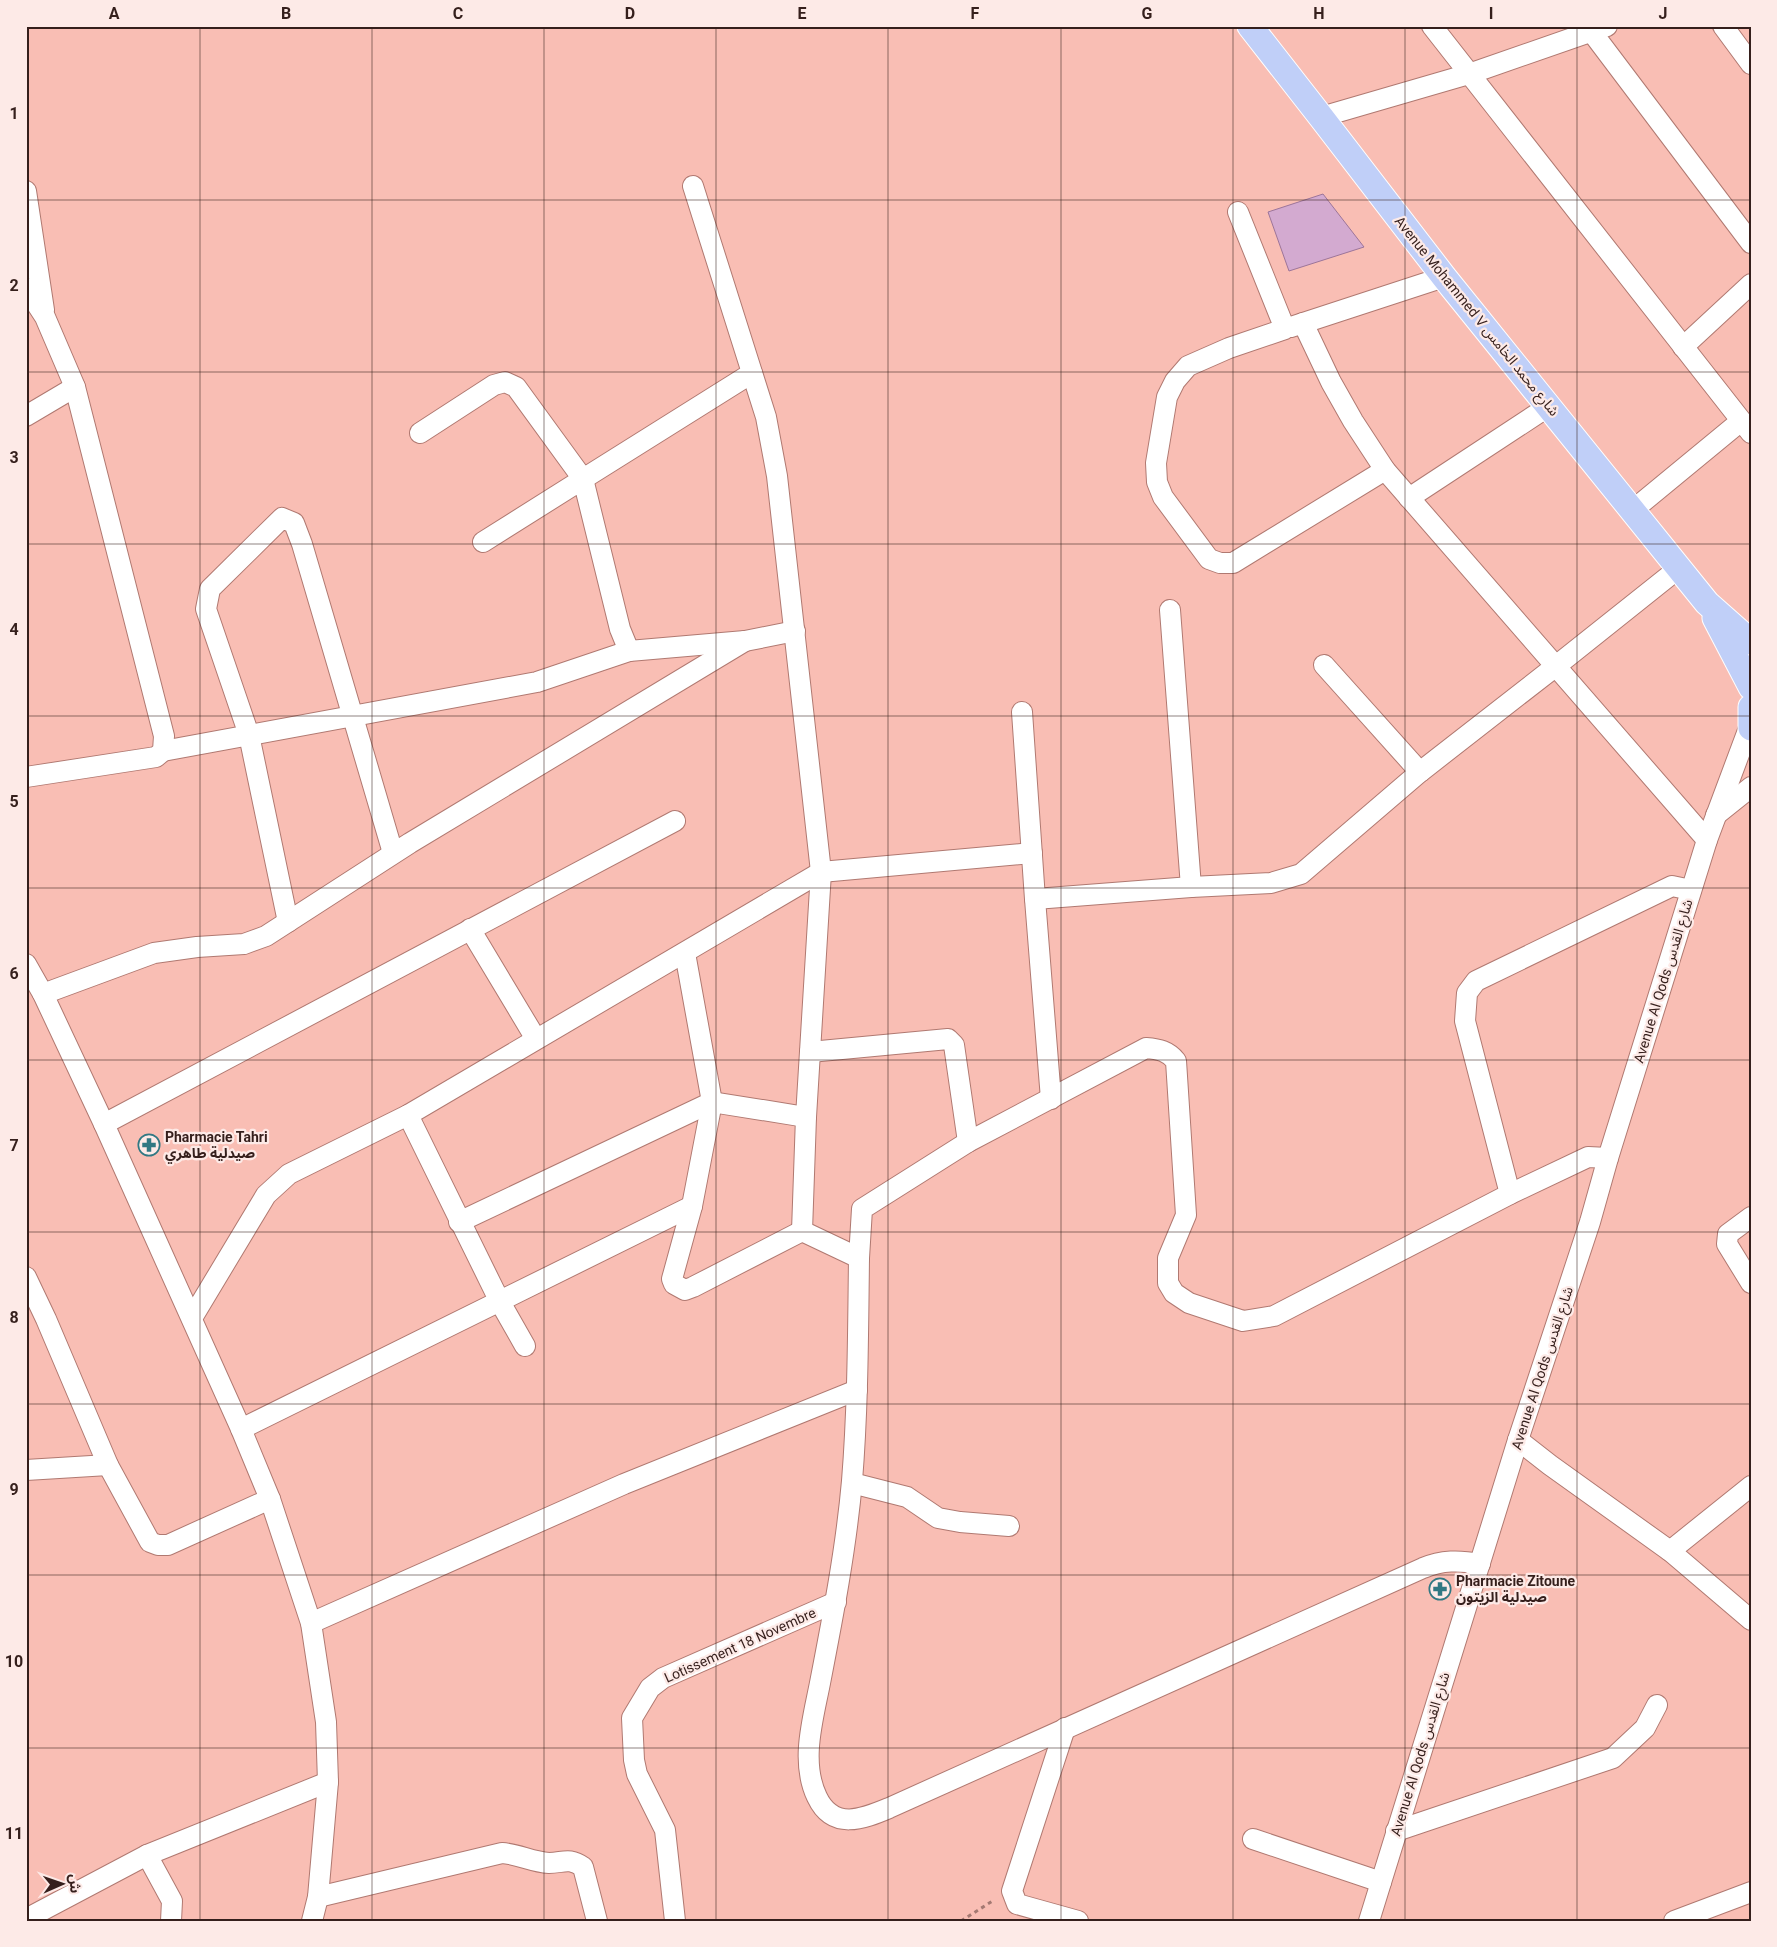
<svg xmlns="http://www.w3.org/2000/svg" width="1777" height="1947" viewBox="0 0 1777 1947" font-family="Roboto,'Noto Sans Arabic',sans-serif">
	<style>
		.building { fill: #d3aad0; stroke: #9c7599 }
		.lines { fill: none; stroke-linecap: round; stroke-linejoin: round }
		.minor-casing { stroke: #b07971; stroke-width: 22 }
		.major-casing { stroke: #fff; stroke-width: 27 }
		.path { stroke: #a47972; stroke-width: 3; stroke-dasharray: 4 4; stroke-linecap: butt }
		.minor { stroke: #fff; stroke-width: 20 }
		.major { stroke: #c0cff8; stroke-width: 25 }
		.grid { fill: none; stroke: #351f1c; stroke-width: 1; stroke-opacity: 0.55 }
		.labels { text-anchor: middle; dominant-baseline: central; stroke-width: 4.5; stroke-linejoin: round; paint-order: stroke }
		.street-label { font-size: 14px; fill: #351f1c; stroke: #fdeae7 }
		.poi-label { font-size: 14px; font-weight: bold; fill: #351f1c; stroke: #fdeae7; text-anchor: start }
		.neatline { fill: none; stroke: #351f1c; stroke-width: 2 }
		.grid-label { font-size: 16px; text-anchor: middle; font-weight: bold; fill: #351f1c }
	</style>
	<rect width="100%" height="100%" fill="#f9beb4"/>
	<polygon class="building" points="1323,194 1364,247 1289,271 1268,212"/>
	<g class="lines">
		<g class="minor-casing">
			<g id="minor">
				<polyline points="1432,26 1751,433"/>
				<polyline points="1723,26 1751,64"/>
				<polyline points="1591,31 1751,243"/>
				<polyline points="1321,117 1469,74 1607,26"/>
				<polyline points="693,186 766,417 777,476 821,872 806,1117 802,1231"/>
				<polyline points="26,191 44,310"/>
				<polyline points="1238,212 1285,329 1229,348 1188,366 1175,381 1167,397 1156,463 1157,482 1163,497 1209,559 1220,563 1233,563 1385,470"/>
				<polyline points="26,288 45,317 75,387 164,736 163,751 156,757 26,777"/>
				<polyline points="1303,323 1331,382 1353,421 1385,470 1707,840"/>
				<polyline points="1291,327 1444,277"/>
				<polyline points="1683,347 1751,284"/>
				<polyline points="26,416 75,387"/>
				<polyline points="420,433 494,385 505,382 516,387 583,479 752,373"/>
				<polyline points="1409,498 1549,406"/>
				<polyline points="1633,510 1741,421"/>
				<polyline points="483,542 583,479 620,629 629,651 745,641 795,631"/>
				<polyline points="1170,610 1191,887"/>
				<polyline points="1324,665 1420,772"/>
				<polyline points="1022,712 1035,899 1051,1099"/>
				<polyline points="163,751 537,682 629,651"/>
				<polyline points="1716,815 1751,787"/>
				<polyline points="1035,899 1191,887 1271,883 1301,874 1420,772 1556,666 1679,568"/>
				<polyline points="288,922 249,735 206,609 210,589 282,518 294,523 302,544 393,853"/>
				<polyline points="470,929 536,1039"/>
				<polyline points="685,953 712,1102 692,1206 672,1279 674,1284 685,1290 693,1287 802,1231"/>
				<polyline points="26,964 43,994 104,1124 241,1429 270,1499 311,1623 326,1722 328,1782 318,1897 312,1921"/>
				<polyline points="43,994 154,953 197,947 244,944 266,936 410,843 745,641"/>
				<polyline points="810,1052 948,1039 954,1045 968,1142"/>
				<polyline points="408,1115 500,1302 525,1346"/>
				<polyline points="104,1124 675,821"/>
				<polyline points="1510,1194 1465,1021 1467,993 1476,981 1672,886 1691,890"/>
				<polyline points="1751,1217 1728,1234 1727,1244 1751,1283"/>
				<polyline points="459,1222 712,1102 806,1117"/>
				<path d="M802 1231 859 1258C858 1333 858 1407 852 1481 846 1549 833 1616 820 1683 813 1719 800 1762 817 1797 833 1831 863 1819 889 1808L1423 1568C1442 1560 1459 1560 1480 1564"/>
				<path d="M859 1258 862 1209 968 1142 1146 1048C1159 1049 1168 1051 1176 1061L1186 1215 1168 1258V1283L1174 1293 1189 1303 1243 1321 1274 1316 1510 1194 1588 1157 1608 1158"/>
				<polyline points="26,1277 46,1319 108,1465 150,1542 158,1545 168,1545 270,1499"/>
				<polyline points="192,1318 266,1195 289,1174 408,1115 821,872 1032,853"/>
				<polyline points="241,1429 692,1206"/>
				<polyline points="1518,1440 1550,1465 1670,1551 1751,1620"/>
				<polyline points="26,1470 108,1465"/>
				<polyline points="852,1483 907,1497 938,1518 960,1522 1009,1526"/>
				<polyline points="1670,1551 1751,1486"/>
				<polyline points="311,1623 624,1484 857,1390"/>
				<polyline points="1065,1728 1012,1891 1017,1904 1078,1921"/>
				<polyline points="1396,1831 1613,1758 1645,1728 1657,1705"/>
				<polyline points="1253,1839 1381,1882"/>
				<polyline points="147,1855 172,1901 171,1921"/>
				<path d="M318 1897 502 1853C518 1854 532 1862 549 1863 563 1863 569 1857 583 1867L597 1921"/>
				<polyline points="26,1919 147,1855 328,1782"/>
				<polyline points="675,1921 665,1830 637,1774 634,1760 632,1718 650,1688 663,1678 836,1602"/>
				<polyline points="1369,1921 1518,1440 1590,1222 1608,1158 1707,840 1750,725"/>
				<polyline points="1674,1921 1751,1892"/>
			</g>
		</g>
		<g class="major-casing">
			<g id="major">
				<polyline points="1250,26 1321,117 1444,277 1707,603 1751,642"/>
				<polyline points="1715,618 1751,687"/>
				<polyline points="1751,707 1751,728"/>
			</g>
		</g>
		<polyline class="path" points="961,1921 994,1900"/>
		<use href="#minor" class="minor"/>
		<use href="#major" class="major"/>
	</g>
	<path class="grid" d="M200 26V1921M372 26V1921M544 26V1921M716 26V1921M888 26V1921M1061 26V1921M1233 26V1921M1405 26V1921M1577 26V1921M26 200H1751M26 372H1751M26 544H1751M26 716H1751M26 888H1751M26 1060H1751M26 1232H1751M26 1404H1751M26 1575H1751M26 1748H1751"/>
	<defs>
		<g id="pharmacy-ring" transform="scale(1.125)"><circle r="9.5" fill="#fdeae7" stroke="#317883" stroke-width="1.5"/><path d="M-2-6h4v4h4v4h-4v4h-4v-4h-4v-4h4Z" fill="#317883"/></g>
	</defs>
	<g fill-rule="evenodd">
		<use href="#pharmacy-ring" x="149" y="1145"/>
		<use href="#pharmacy-ring" x="1440" y="1589"/>
	</g>
	<g class="labels">
		<g class="street-label">
			<text transform="translate(1477 316) rotate(51)">Avenue Mohammed V شارع محمد الخامس</text>
			<text transform="translate(1663 981) rotate(-73)">Avenue Al Qods شارع القدس</text>
			<text transform="translate(1542 1368) rotate(-72)">Avenue Al Qods شارع القدس</text>
			<text transform="translate(740 1645) rotate(-24)">Lotissement 18 Novembre</text>
			<text transform="translate(1420 1754) rotate(-73)">Avenue Al Qods شارع القدس</text>
		</g>
		<g class="poi-label">
			<text x="165" y="1137">Pharmacie Tahri<tspan x="165" dy="16">صيدلية طاهري</tspan></text>
			<text x="1456" y="1581">Pharmacie Zitoune<tspan x="1456" dy="16">صيدلية الزيتون</tspan></text>
		</g>
	</g>
	<rect width="1777" height="1947" fill="none" stroke="#fdeae7" stroke-width="55"/>
	<g transform="translate(62 1884) rotate(88)" stroke="#fdeae7" stroke-width="4" paint-order="stroke">
	<path d="M0-4L9 19L0 12L-9 19Z" fill="#351f1c"/>
	<text y="-8" font-size="14" font-weight="bold" text-anchor="middle" fill="#351f1c">ش</text>
	</g>
	<rect x="28" y="28" width="1722" height="1892" class="neatline"/>
	<g class="grid-label">
		<text x="114" y="19">A</text>
		<text x="286" y="19">B</text>
		<text x="458" y="19">C</text>
		<text x="630" y="19">D</text>
		<text x="802" y="19">E</text>
		<text x="975" y="19">F</text>
		<text x="1147" y="19">G</text>
		<text x="1319" y="19">H</text>
		<text x="1491" y="19">I</text>
		<text x="1663" y="19">J</text>
		<text x="14" y="119">1</text>
		<text x="14" y="291">2</text>
		<text x="14" y="463">3</text>
		<text x="14" y="635">4</text>
		<text x="14" y="807">5</text>
		<text x="14" y="979">6</text>
		<text x="14" y="1151">7</text>
		<text x="14" y="1323">8</text>
		<text x="14" y="1495">9</text>
		<text x="14" y="1667">10</text>
		<text x="14" y="1839">11</text>
	</g>
</svg>
